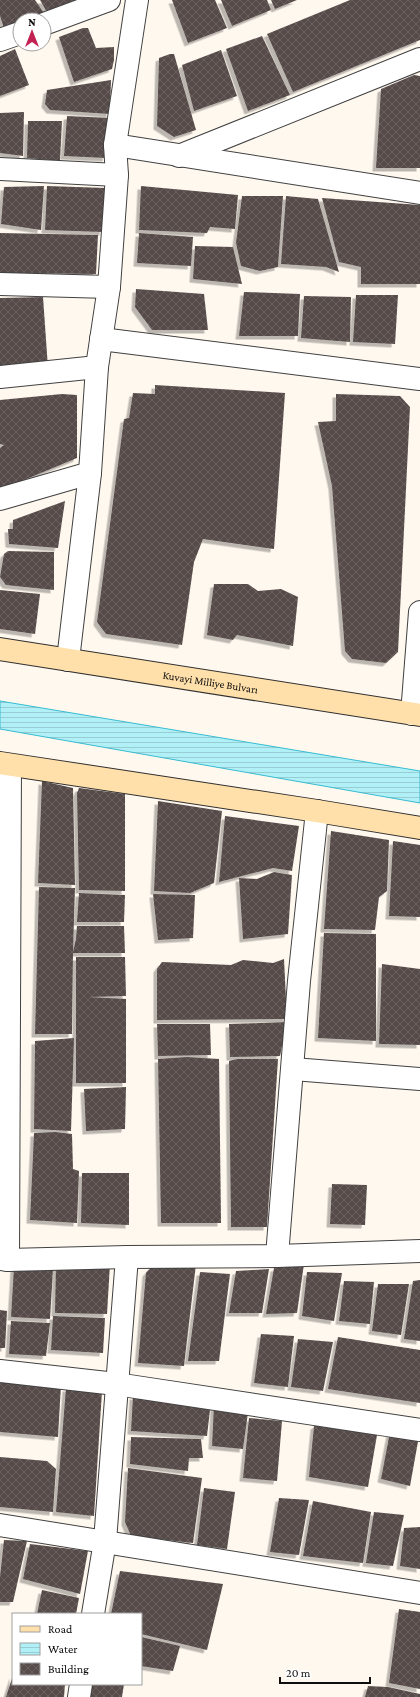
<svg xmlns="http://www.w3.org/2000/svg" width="420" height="1697" viewBox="0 0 420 1697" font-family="'Crimson Pro',serif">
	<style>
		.water { fill: url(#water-rules); stroke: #37bbd0 }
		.building { fill: url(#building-cross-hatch); filter: url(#shadow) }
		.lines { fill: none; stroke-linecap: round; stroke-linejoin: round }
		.minor-casing { stroke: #414141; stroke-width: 24 }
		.secondary-casing { stroke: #303030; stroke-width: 24 }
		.minor { stroke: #fff; stroke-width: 22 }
		.secondary { stroke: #ffdfaa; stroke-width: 22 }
		.labels { text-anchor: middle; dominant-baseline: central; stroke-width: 4; stroke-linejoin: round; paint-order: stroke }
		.street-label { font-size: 11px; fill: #0e0e0e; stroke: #fff }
	</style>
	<defs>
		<pattern id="water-rules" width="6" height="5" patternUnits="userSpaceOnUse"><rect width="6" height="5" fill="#b2f0f8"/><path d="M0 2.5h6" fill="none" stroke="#98cdd3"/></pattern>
		<pattern id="building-cross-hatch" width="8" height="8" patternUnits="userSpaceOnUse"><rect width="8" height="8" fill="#574c4a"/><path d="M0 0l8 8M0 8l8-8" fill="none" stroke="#6a6160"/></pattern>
		<filter id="shadow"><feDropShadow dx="-3.5" dy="3.5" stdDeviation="0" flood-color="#0004"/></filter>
	</defs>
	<rect width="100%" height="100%" fill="#fff8ef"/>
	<polygon class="water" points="0,701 420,771 420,803 0,729"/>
	<g class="building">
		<polygon points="0,0 35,0 46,16 36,20 20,20 20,26 5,31 0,16"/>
		<polygon points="40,0 83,0 48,14"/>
		<polygon points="172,0 215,0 227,28 188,43"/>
		<polygon points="221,0 267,0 271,10 232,26"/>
		<polygon points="271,0 297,0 275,9"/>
		<polygon points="350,0 420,0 420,40 293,92 267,34"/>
		<polygon points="83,28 88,28 96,48 114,47 114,60 112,69 74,82 59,37"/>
		<polygon points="262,36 290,95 248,111 226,49"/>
		<polygon points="15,49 29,85 0,96 0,56"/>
		<polygon points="221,50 237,96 194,111 182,65"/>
		<polygon points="170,54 174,54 196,130 174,137 157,126 159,58"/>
		<polygon points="414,75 420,76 420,168 376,168 381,89"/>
		<polygon points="111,80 110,114 50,110 45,104 47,90"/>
		<polygon points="24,112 23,156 0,153 0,113"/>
		<polygon points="67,116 111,118 106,158 64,156"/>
		<polygon points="28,121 62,121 60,161 27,158"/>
		<polygon points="44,186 41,230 1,224 4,187"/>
		<polygon points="47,186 106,188 103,232 45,230"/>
		<polygon points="141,186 238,195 235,229 210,227 207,233 139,230"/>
		<polygon points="242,196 283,196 278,267 260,271 241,266 236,243"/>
		<polygon points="286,196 318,199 339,272 326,267 281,264"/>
		<polygon points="322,198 420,205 420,284 361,284 361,267 339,262"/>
		<polygon points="0,233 98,235 96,274 13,273 13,277 0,277"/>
		<polygon points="139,233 193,237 191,266 137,263"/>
		<polygon points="195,246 233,247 242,284 193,279"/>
		<polygon points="136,289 204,294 208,330 152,330 135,307"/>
		<polygon points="244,292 300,294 298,336 239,336"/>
		<polygon points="356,295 398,295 395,344 353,342"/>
		<polygon points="304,296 351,297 350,342 301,338"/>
		<polygon points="43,297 48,368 0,371 0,298"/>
		<polygon points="155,385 285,393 274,549 203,539 194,562 182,645 106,634 97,622 124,419 129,418 133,393 155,394"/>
		<polygon points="62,394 77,395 77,458 0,490 0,448 4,445 0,444 0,400"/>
		<polygon points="336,394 400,396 410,407 398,652 386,663 352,659 345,651 332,486 318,422 336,421"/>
		<polygon points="65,501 58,548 9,544 8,529 13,529 13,520"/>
		<polygon points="8,551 54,552 54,590 6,585 0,577 4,554"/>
		<polygon points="214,584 248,584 258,591 281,589 298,597 293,646 237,635 233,640 207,635"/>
		<polygon points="0,590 40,594 35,634 0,629"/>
		<polygon points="42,781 73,788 75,885 38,883"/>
		<polygon points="79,788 125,794 125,891 79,890 77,793"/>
		<polygon points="158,801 222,811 214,883 190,893 154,891"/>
		<polygon points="225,816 299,826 292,871 273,868 219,882"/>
		<polygon points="331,831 389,840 387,891 379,897 375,930 324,929"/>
		<polygon points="393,841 420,845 420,917 389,916"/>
		<polygon points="274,872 292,875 288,934 243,939 239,878 257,879"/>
		<polygon points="39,887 75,888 73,952 76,939 77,926 124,926 125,953 73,953 72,1034 35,1034"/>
		<polygon points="79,893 125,895 124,922 77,922"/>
		<polygon points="153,894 195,895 193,938 158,940"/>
		<polygon points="324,933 376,934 376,1041 318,1038"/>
		<polygon points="76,957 125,957 126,996 89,997 126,999 126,1083 76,1083"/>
		<polygon points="284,959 287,1019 157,1020 157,969 162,962 231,965 243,960 273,963"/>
		<polygon points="382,964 420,969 420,1045 379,1044"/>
		<polygon points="287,1022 280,1056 230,1057 229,1024"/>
		<polygon points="157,1024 210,1024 211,1055 158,1056"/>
		<polygon points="74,1038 71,1131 34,1129 35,1041"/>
		<polygon points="187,1057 219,1059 221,1223 161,1223 158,1059"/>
		<polygon points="237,1059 278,1059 267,1227 231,1227 229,1061"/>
		<polygon points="126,1087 125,1129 86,1131 84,1089"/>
		<polygon points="55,1132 72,1134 73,1169 79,1171 77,1223 30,1220 34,1133"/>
		<polygon points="82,1173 129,1173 129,1225 81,1223"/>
		<polygon points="332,1184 367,1185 365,1225 330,1224"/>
		<polygon points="156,1262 196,1264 184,1366 138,1363 146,1273"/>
		<polygon points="56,1263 110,1264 107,1314 55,1313"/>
		<polygon points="304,1264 297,1313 266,1314 274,1268"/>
		<polygon points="14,1267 53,1269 50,1319 11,1317"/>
		<polygon points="269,1269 262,1313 229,1313 236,1271"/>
		<polygon points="200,1272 230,1274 219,1361 188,1361"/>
		<polygon points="307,1272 342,1273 334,1321 302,1316"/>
		<polygon points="420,1280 420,1341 404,1339 413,1281"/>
		<polygon points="344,1281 374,1282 370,1324 339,1321"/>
		<polygon points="378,1284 409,1284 401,1335 372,1331"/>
		<polygon points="0,1310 7,1311 5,1348 0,1348"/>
		<polygon points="53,1316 105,1318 103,1353 51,1350"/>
		<polygon points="11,1321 50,1323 46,1356 9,1354"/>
		<polygon points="261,1334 294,1336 288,1387 254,1383"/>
		<polygon points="338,1337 420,1350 420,1403 328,1389"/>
		<polygon points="298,1339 333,1342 323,1391 291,1387"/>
		<polygon points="0,1378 61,1385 58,1437 0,1432"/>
		<polygon points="66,1388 102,1391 94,1516 56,1512"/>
		<polygon points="133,1396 211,1401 207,1436 131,1431"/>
		<polygon points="214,1405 249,1405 243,1449 212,1446"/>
		<polygon points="249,1418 282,1421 277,1481 243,1478"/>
		<polygon points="319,1423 377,1435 368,1487 309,1477 314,1426"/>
		<polygon points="390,1432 419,1436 410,1486 381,1479"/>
		<polygon points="131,1437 201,1439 203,1458 189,1458 188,1471 130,1464"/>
		<polygon points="0,1457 47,1461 56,1469 53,1512 0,1507"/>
		<polygon points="128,1468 202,1478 193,1543 131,1536 125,1522"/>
		<polygon points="204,1488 235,1492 227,1549 197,1545"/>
		<polygon points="279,1498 309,1500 299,1555 270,1552"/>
		<polygon points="313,1501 371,1512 363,1563 303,1556"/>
		<polygon points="374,1512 404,1515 393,1566 366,1563"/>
		<polygon points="420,1527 420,1569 400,1566 404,1528"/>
		<polygon points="4,1540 27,1541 13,1602 0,1602 0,1577"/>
		<polygon points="30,1544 88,1551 80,1594 23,1579"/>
		<polygon points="120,1571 223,1584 207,1650 141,1634 141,1614 111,1614"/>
		<polygon points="42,1590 79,1598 76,1614 37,1614"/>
		<polygon points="399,1609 420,1612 420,1689 389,1683"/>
		<polygon points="141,1637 180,1646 173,1671 141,1666"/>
		<polygon points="13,1675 13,1684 65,1684 64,1697 6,1697"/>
		<polygon points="92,1684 124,1684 122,1697 89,1697"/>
		<polygon points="368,1686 388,1687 420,1694 420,1697 365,1697"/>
	</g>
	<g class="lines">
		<g class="minor-casing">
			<g id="minor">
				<polyline points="44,24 109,0"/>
				<polyline points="0,40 20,33"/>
				<polyline points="115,145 420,193"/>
				<polyline points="179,156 420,59"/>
				<polyline points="0,169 117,175"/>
				<polyline points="0,284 109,287"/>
				<polyline points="101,339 420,379"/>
				<polyline points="0,377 97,367"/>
				<polyline points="0,499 90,473"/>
				<polyline points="68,660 90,473 97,367 109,287 117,175 115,145 137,0"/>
				<polyline points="412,714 420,612"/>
				<polyline points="293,1069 420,1079"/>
				<polyline points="277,1256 299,981 317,811"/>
				<polyline points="0,1259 8,1260 127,1257 277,1256 420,1251"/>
				<polyline points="8,1260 10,765"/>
				<polyline points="0,1371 116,1384 420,1430"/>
				<polyline points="0,1525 420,1593"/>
				<polyline points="93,1614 105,1541 127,1257"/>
				<polyline points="79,1697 81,1684"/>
			</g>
		</g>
		<g class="secondary-casing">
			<g id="secondary">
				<path id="s1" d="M0 649 420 715"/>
				<polyline points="0,763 317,811 420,828"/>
			</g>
		</g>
		<use href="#minor" class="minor"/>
		<use href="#secondary" class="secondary"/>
	</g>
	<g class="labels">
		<g class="street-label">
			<text stroke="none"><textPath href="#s1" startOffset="213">Kuvayi Milliye Bulvarı</textPath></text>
		</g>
	</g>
	<rect x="12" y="1613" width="130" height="72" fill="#ffffff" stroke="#9f9f9f"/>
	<rect x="20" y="1626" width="20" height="6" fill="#ffdfaa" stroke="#9f9f9f"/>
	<text x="48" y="1633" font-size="12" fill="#0e0e0e">Road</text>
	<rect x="20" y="1643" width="20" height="12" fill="url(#water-rules)" stroke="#9f9f9f"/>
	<text x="48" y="1653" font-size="12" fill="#0e0e0e">Water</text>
	<rect x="20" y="1663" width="20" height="12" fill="url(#building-cross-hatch)" stroke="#9f9f9f"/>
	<text x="48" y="1673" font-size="12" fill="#0e0e0e">Building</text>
	<g transform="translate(32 32)"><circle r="19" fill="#ffffff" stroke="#9f9f9f"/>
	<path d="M0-3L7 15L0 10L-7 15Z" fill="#c12253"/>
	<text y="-6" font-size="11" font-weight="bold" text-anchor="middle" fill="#0e0e0e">N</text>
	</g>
	<path d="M280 1677v6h90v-6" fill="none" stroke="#0e0e0e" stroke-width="2"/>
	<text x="286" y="1677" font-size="12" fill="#0e0e0e" stroke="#ffffff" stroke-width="3" paint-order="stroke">20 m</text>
</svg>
